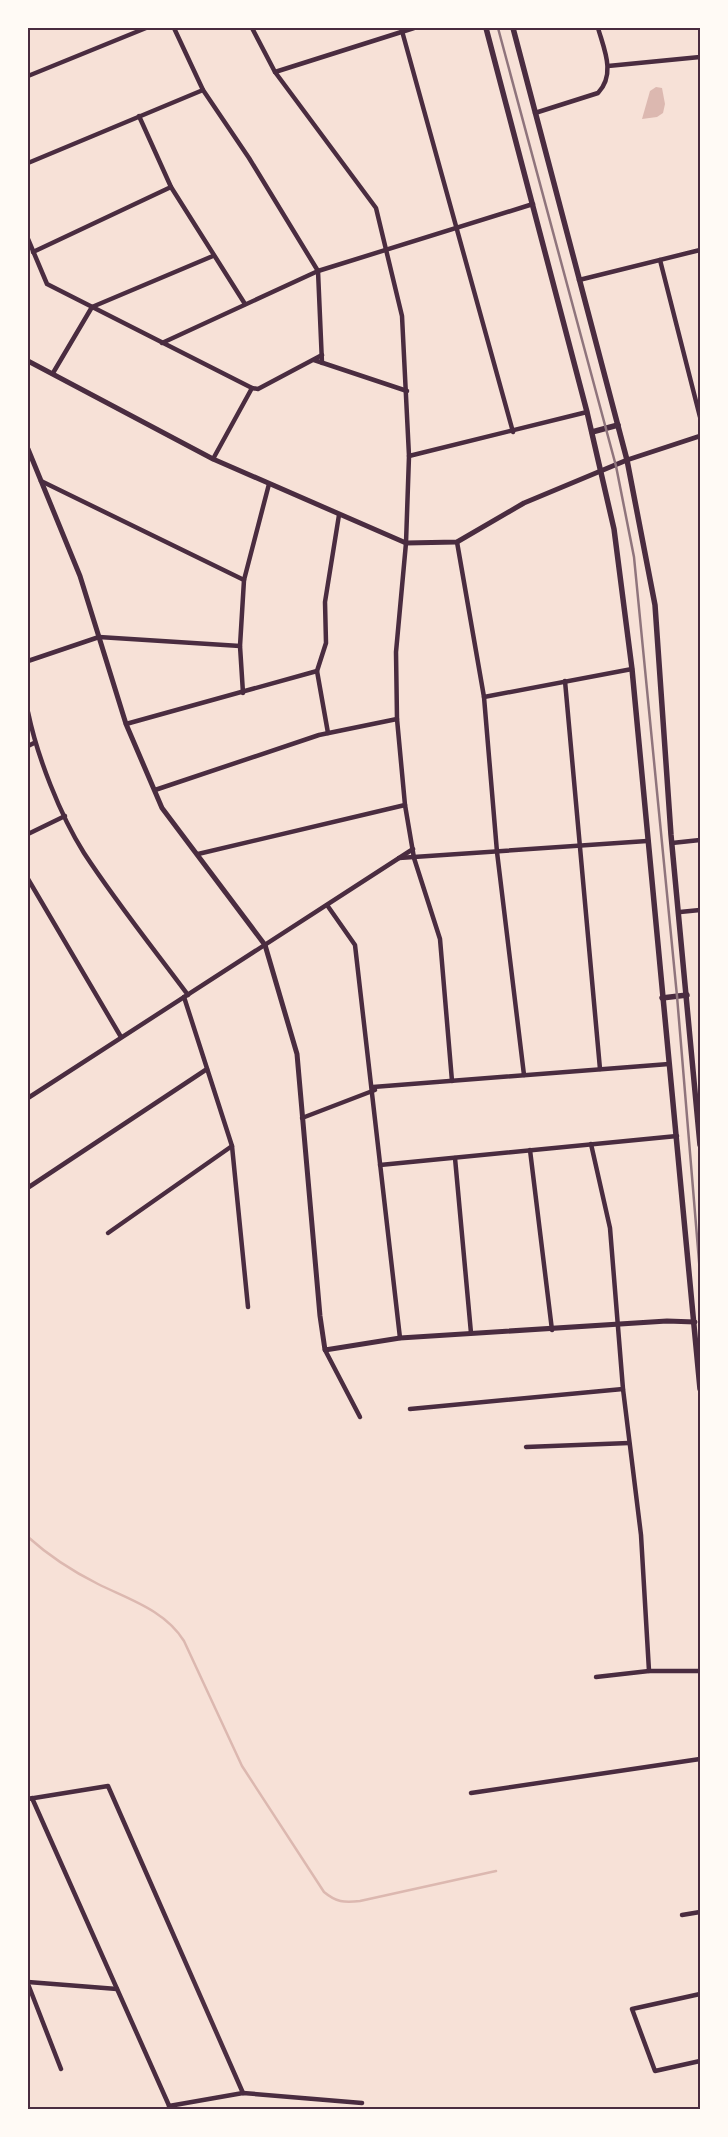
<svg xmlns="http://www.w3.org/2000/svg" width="728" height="2137" viewBox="0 0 728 2137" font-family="'Noto Serif',serif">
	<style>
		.water { fill: #dcb8b0 }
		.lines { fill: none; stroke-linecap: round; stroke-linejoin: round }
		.stream { stroke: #dcb8b0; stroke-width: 2.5 }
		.minor { stroke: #4a2c40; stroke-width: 4.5 }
		.tertiary { stroke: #4a2c40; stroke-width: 5 }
		.secondary { stroke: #4a2c40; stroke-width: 5.5 }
		.rail { stroke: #8f747c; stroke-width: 2.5 }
		.neatline { fill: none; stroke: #4a2c40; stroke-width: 2 }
	</style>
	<rect width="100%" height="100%" fill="#f7e1d7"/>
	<polygon class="water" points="656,87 662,88 665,104 663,113 657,117 642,119 650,91"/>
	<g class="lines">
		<path class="stream" d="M28 1537C49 1556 72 1571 98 1584 128 1599 165 1610 184 1641L242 1766 324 1892C336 1902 344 1903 360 1901L496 1871"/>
		<g class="minor">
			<polyline points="174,28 203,90 249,158 318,271 322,363"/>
			<polyline points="252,28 275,72 376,208 402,316 409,456 406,543 396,652 397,719 405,805 414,858 440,939 452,1081"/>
			<polyline points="402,31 513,432"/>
			<polyline points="608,66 700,57"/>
			<polyline points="275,72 414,28"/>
			<polyline points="28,76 146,28"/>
			<path d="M535 113 598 93C616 74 604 49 598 28"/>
			<polyline points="139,116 171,187 245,304"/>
			<polyline points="28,163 203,90"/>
			<polyline points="28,239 47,284 252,388 258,389 322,355"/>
			<polyline points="33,252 171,187"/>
			<polyline points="660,260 700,417"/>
			<polyline points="579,280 700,250"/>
			<polyline points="162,343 318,271 533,204"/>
			<polyline points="314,360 407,391"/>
			<polyline points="53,373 92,307 213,256"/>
			<polyline points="409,456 587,412"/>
			<polyline points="213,459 252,388"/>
			<polyline points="41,481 244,580"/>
			<polyline points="457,542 484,697 497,852 524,1075"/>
			<polyline points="28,661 99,637 240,646"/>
			<polyline points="565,681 600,1069"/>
			<polyline points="243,693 240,646 244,580 269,484"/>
			<polyline points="484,697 632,669"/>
			<path d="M28 712C37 756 60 815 84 853 116 902 153 948 188 995"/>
			<polyline points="126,724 317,671"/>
			<polyline points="328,733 317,671 326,643 325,602 339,515"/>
			<polyline points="28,746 34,743"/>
			<polyline points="155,790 319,735 397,719"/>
			<polyline points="28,834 65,816"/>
			<polyline points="672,843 700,840"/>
			<polyline points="198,854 405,805"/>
			<polyline points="399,858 647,841"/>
			<polyline points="28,879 121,1037"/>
			<polyline points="327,905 355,945 400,1338"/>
			<polyline points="680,912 700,910"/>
			<polyline points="184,997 232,1146 248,1307"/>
			<polyline points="373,1087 669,1064"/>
			<polyline points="28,1098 413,849"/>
			<polyline points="302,1118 375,1090"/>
			<polyline points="591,1144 610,1228 623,1389 641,1535 649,1671"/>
			<polyline points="530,1150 552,1330"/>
			<polyline points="455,1158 471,1333"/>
			<polyline points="380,1165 677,1136"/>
			<polyline points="29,1187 207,1069"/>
			<polyline points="108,1233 232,1146"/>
			<polyline points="325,1350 360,1417"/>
			<polyline points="410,1409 623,1389"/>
			<polyline points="526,1447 629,1443"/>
			<polyline points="596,1677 649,1671 700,1671"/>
			<polyline points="471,1793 700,1759"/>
			<polyline points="32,1798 171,2110"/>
			<polyline points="28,1799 108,1786 243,2093"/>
			<polyline points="682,1915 700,1912"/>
			<polyline points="28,1982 117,1989"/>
			<polyline points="28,1984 61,2069"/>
			<polyline points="700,1994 632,2009 655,2071 700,2061"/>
			<polyline points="169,2106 243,2093 362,2103"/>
		</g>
		<g class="tertiary">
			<polyline points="28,361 213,459 406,543 457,542 524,503 627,460 700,436"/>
			<polyline points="28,449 80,576 126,724 162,808 265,945 297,1054 320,1316 325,1350 400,1338 667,1321 695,1322"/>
		</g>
		<g class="secondary">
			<polyline points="486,28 587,412 614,529 632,669 700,1389"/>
			<polyline points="513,28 627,460 655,605 671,835 700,1145"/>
			<polyline points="592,432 618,425"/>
			<polyline points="662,998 687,995"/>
		</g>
		<polyline class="rail" points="498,28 616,466 634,557 677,996 700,1273"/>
	</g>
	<rect width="728" height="2137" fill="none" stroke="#fffaf5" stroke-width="58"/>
	<rect x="29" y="29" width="670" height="2079" class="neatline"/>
</svg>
